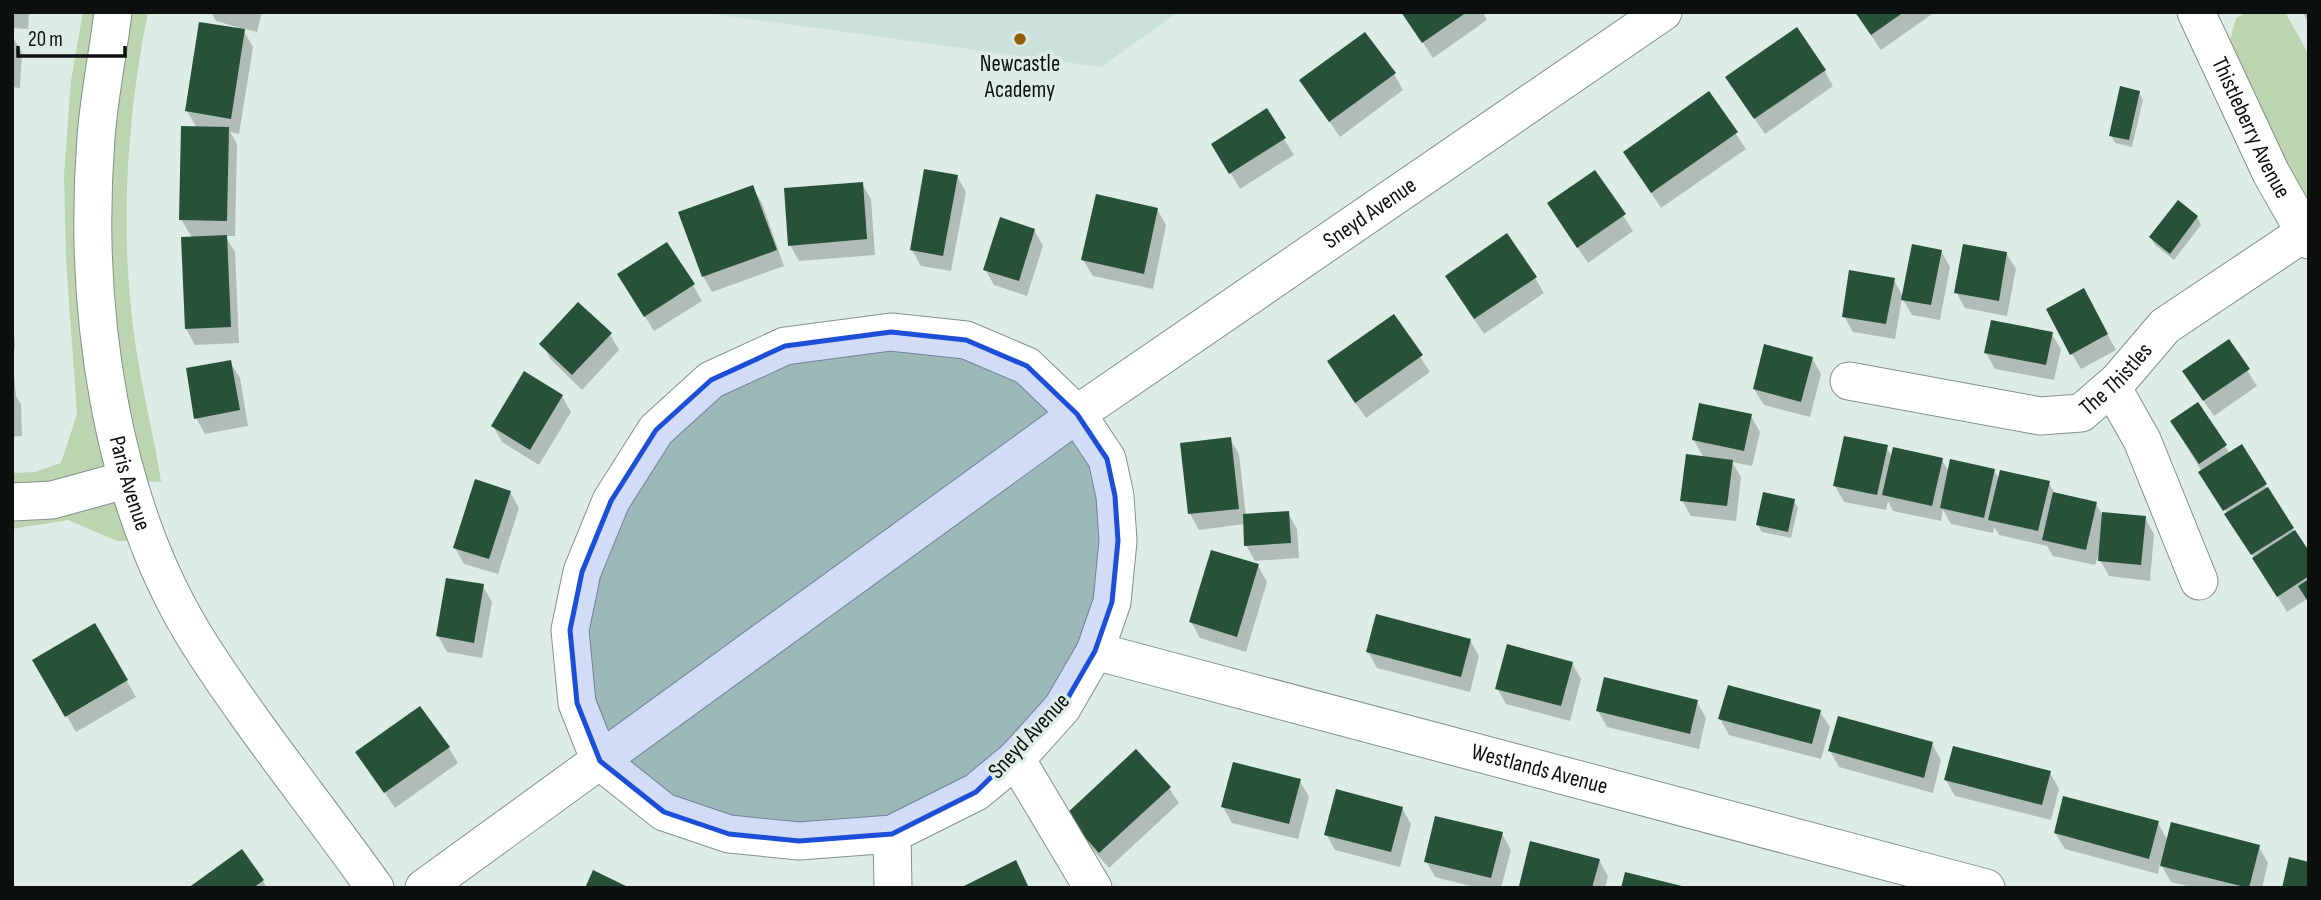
<svg xmlns="http://www.w3.org/2000/svg" width="2321" height="900" viewBox="0 0 2321 900" font-family="'Sofia Sans Condensed',sans-serif">
	<style>
		.built { fill: #cbe1db }
		.green { fill: #bcd4af }
		.shadow { fill: #0003 }
		.building { fill: #275239 }
		.lines { fill: none; stroke-linecap: round; stroke-linejoin: round }
		.minor-casing { stroke: #84908d; stroke-width: 39 }
		.minor { stroke: #fff; stroke-width: 37 }
		.marked { fill: #1d4ed8; fill-opacity: 0.2; stroke: #1d4ed8; stroke-width: 5; stroke-linejoin: round }
		.poi-dot { fill: #8f5d0b; stroke: #deece8; stroke-width: 2.5 }
		.labels { text-anchor: middle; dominant-baseline: central; stroke-width: 7; stroke-linejoin: round; paint-order: stroke }
		.poi-label { font-size: 23px; fill: #0c100f; stroke: #deece8 }
		.street-label { font-size: 23px; fill: #0c100f; stroke: #deece8 }
	</style>
	<rect width="100%" height="100%" fill="#deece8"/>
	<polygon class="built" points="699,12 1178,12 1101,67"/>
	<g class="green">
		<path d="M83 12H148C124 132 118 257 141 377 147 412 156 446 161 482L126 480 149 541H117L68 520 12 529V473L35 472 61 463 77 414 66 259 64 175 71 81Z"/>
		<polygon points="2248,12 2285,12 2309,55 2309,240 2222,69 2236,18"/>
		<polygon points="966,340 1077,414 1118,541 1062,708 892,834 729,834 600,761 582,572 656,430 785,346"/>
	</g>
	<g class="shadow">
		<polygon points="12,12 29,12 28,29 12,28"/>
		<polygon points="211,12 262,12 257,32 242,28 253,47 239,134 230,132 237,144 235,236 225,236 235,252 239,343 195,345 186,329 182,239 192,238 181,219 197,128 187,111 240,28 216,21"/>
		<polygon points="1403,12 1483,12 1487,20 1433,58"/>
		<polygon points="1855,12 1935,12 1881,50"/>
		<polygon points="2303,12 2309,12 2309,25"/>
		<polygon points="12,36 22,52 20,88 12,87"/>
		<polygon points="1824,70 1833,86 1765,134 1737,93"/>
		<polygon points="1394,74 1403,90 1340,137 1301,81"/>
		<polygon points="2139,92 2143,100 2132,147 2115,143 2111,135"/>
		<polygon points="1709,94 1746,149 1661,208 1625,153"/>
		<polygon points="1266,111 1294,155 1240,189 1213,144"/>
		<polygon points="1595,173 1633,231 1588,263 1559,220"/>
		<polygon points="957,176 966,192 951,271 921,266 912,250"/>
		<polygon points="862,184 871,199 875,255 799,261 790,245"/>
		<polygon points="752,187 762,203 784,266 712,292 703,276"/>
		<polygon points="1157,209 1166,225 1153,289 1093,276 1083,260"/>
		<polygon points="2197,217 2201,225 2174,260 2155,245 2151,238"/>
		<polygon points="1034,230 1043,246 1027,296 994,285 985,269"/>
		<polygon points="1941,251 1950,267 1940,320 1912,315 1902,298 1895,339 1853,332 1844,316 1894,280 1903,297"/>
		<polygon points="2006,253 2016,269 2007,316 1965,308 1956,292"/>
		<polygon points="1535,278 1544,293 1484,334 1456,292"/>
		<polygon points="693,285 702,301 654,331 628,290"/>
		<polygon points="12,305 15,348 12,348"/>
		<polygon points="2092,306 2116,350 2081,369 2072,354"/>
		<polygon points="1394,317 1430,372 1366,418 1338,378"/>
		<polygon points="2051,333 2061,349 2054,380 1995,369 1986,353"/>
		<polygon points="610,334 619,350 582,390 551,360 542,344"/>
		<polygon points="2228,341 2257,386 2214,416 2194,387"/>
		<polygon points="12,354 16,396 21,404 22,436 12,437"/>
		<polygon points="1812,358 1821,374 1810,417 1764,405 1754,389"/>
		<polygon points="230,362 240,378 248,426 205,434 196,418"/>
		<polygon points="562,396 571,412 539,465 502,442 493,426"/>
		<polygon points="1751,416 1760,432 1752,466 1732,462 1741,477 1736,521 1691,516 1682,500 1704,458 1693,439"/>
		<polygon points="2181,437 2225,446 2230,454 2241,447 2309,554 2309,601 2307,599 2287,612"/>
		<polygon points="1230,439 1239,454 1246,516 1288,513 1297,529 1299,558 1255,561 1246,545 1245,524 1199,530 1190,514"/>
		<polygon points="1886,447 1892,457 1942,460 1949,472 1994,470 1999,479 2049,483 2055,494 2096,504 2102,514 2145,518 2154,534 2150,581 2109,576 2100,560 2100,551 2095,565 2053,556 2047,546 1999,535 1994,527 1993,533 1951,524 1943,510 1941,521 1893,511 1888,501 1886,510 1844,502 1835,486"/>
		<polygon points="510,492 519,508 498,574 464,564 455,548"/>
		<polygon points="1794,501 1798,508 1791,538 1762,532 1757,524"/>
		<polygon points="1258,566 1267,582 1246,652 1200,638 1191,622"/>
		<polygon points="483,586 492,602 482,658 447,652 438,636"/>
		<polygon points="94,625 136,697 76,732 34,660"/>
		<polygon points="1470,640 1479,656 1470,692 1377,668 1368,652"/>
		<polygon points="1572,663 1581,679 1570,721 1506,704 1497,688"/>
		<polygon points="1697,702 1706,718 1699,749 1607,727 1598,711"/>
		<polygon points="1820,712 1830,727 1821,759 1729,735 1720,719"/>
		<polygon points="1932,744 1941,760 1933,793 1839,767 1830,751"/>
		<polygon points="449,748 458,763 395,808 358,753"/>
		<polygon points="2050,773 2059,789 2051,820 1955,796 1946,780"/>
		<polygon points="1300,781 1309,797 1298,839 1232,823 1223,807"/>
		<polygon points="1169,788 1179,803 1109,868 1076,831"/>
		<polygon points="1402,808 1411,824 1400,867 1335,850 1326,834"/>
		<polygon points="2158,823 2168,841 2259,847 2268,863 2262,888 2195,888 2171,882 2160,863 2158,874 2065,849 2055,833"/>
		<polygon points="1502,834 1511,850 1501,888 1478,888 1435,877 1426,861"/>
		<polygon points="1599,860 1608,876 1605,888 1520,886"/>
		<polygon points="263,881 267,888 191,888"/>
	</g>
	<g class="building">
		<polygon points="1401,12 1467,12 1422,43"/>
		<polygon points="1855,12 1904,12 1871,35"/>
		<polygon points="199,22 245,29 231,119 185,111"/>
		<polygon points="1797,27 1826,70 1754,119 1725,77"/>
		<polygon points="1365,32 1396,73 1329,122 1299,80"/>
		<polygon points="2120,86 2140,91 2129,140 2109,136"/>
		<polygon points="1709,91 1738,132 1651,193 1623,152"/>
		<polygon points="1267,108 1286,138 1229,174 1211,144"/>
		<polygon points="181,126 229,127 227,221 179,220"/>
		<polygon points="924,169 958,175 943,256 910,250"/>
		<polygon points="1595,170 1626,214 1577,248 1547,203"/>
		<polygon points="863,182 867,239 788,246 784,188"/>
		<polygon points="753,185 777,250 702,277 678,212"/>
		<polygon points="1096,194 1158,208 1144,274 1081,260"/>
		<polygon points="2178,200 2198,216 2170,254 2149,237"/>
		<polygon points="1000,217 1035,229 1019,281 983,270"/>
		<polygon points="1507,233 1537,277 1474,319 1445,276"/>
		<polygon points="227,235 231,327 185,329 181,237"/>
		<polygon points="667,242 695,284 644,317 617,274"/>
		<polygon points="1912,244 1942,250 1931,305 1901,300"/>
		<polygon points="1963,244 2007,252 1999,301 1954,293"/>
		<polygon points="1849,270 1895,278 1886,324 1842,317"/>
		<polygon points="2084,288 2108,334 2070,355 2046,309"/>
		<polygon points="578,302 612,333 572,375 539,344"/>
		<polygon points="1394,314 1423,355 1355,403 1327,361"/>
		<polygon points="1991,320 2053,332 2046,365 1984,353"/>
		<polygon points="2229,339 2250,369 2203,401 2182,371"/>
		<polygon points="1764,344 1813,357 1801,402 1753,389"/>
		<polygon points="231,360 240,410 194,419 186,368"/>
		<polygon points="524,371 563,395 530,450 491,426"/>
		<polygon points="2198,402 2227,445 2199,464 2170,421"/>
		<polygon points="1699,403 1752,414 1744,451 1692,440"/>
		<polygon points="1844,436 1888,445 1877,495 1833,486"/>
		<polygon points="1231,437 1239,509 1188,514 1180,443"/>
		<polygon points="2242,444 2267,484 2223,511 2198,472"/>
		<polygon points="1893,447 1943,458 1932,506 1882,495"/>
		<polygon points="1686,454 1733,460 1727,506 1680,501"/>
		<polygon points="1950,459 1995,469 1984,518 1940,508"/>
		<polygon points="2000,470 2050,481 2038,531 1988,520"/>
		<polygon points="475,479 511,491 489,559 453,548"/>
		<polygon points="2268,487 2294,528 2251,555 2224,514"/>
		<polygon points="1763,492 1795,499 1788,532 1756,525"/>
		<polygon points="2053,492 2097,502 2086,550 2042,540"/>
		<polygon points="1289,511 1291,543 1244,546 1243,514"/>
		<polygon points="2102,512 2146,516 2141,565 2098,561"/>
		<polygon points="2295,530 2309,551 2309,576 2277,597 2252,558"/>
		<polygon points="1211,550 1259,564 1237,637 1189,622"/>
		<polygon points="446,578 484,584 474,643 436,636"/>
		<polygon points="2309,579 2309,603 2298,586"/>
		<polygon points="1376,614 1471,639 1461,677 1366,652"/>
		<polygon points="95,623 128,680 65,717 32,660"/>
		<polygon points="1507,644 1573,662 1561,706 1495,689"/>
		<polygon points="1604,677 1698,700 1690,734 1596,711"/>
		<polygon points="1728,685 1821,710 1812,744 1718,719"/>
		<polygon points="420,706 450,747 384,793 355,752"/>
		<polygon points="1838,716 1933,742 1924,778 1828,751"/>
		<polygon points="1953,746 2051,771 2042,805 1944,780"/>
		<polygon points="1136,749 1171,787 1099,853 1065,815"/>
		<polygon points="1233,762 1301,779 1289,824 1221,807"/>
		<polygon points="1336,789 1403,807 1391,852 1324,835"/>
		<polygon points="2063,796 2159,821 2149,859 2054,833"/>
		<polygon points="1435,816 1503,832 1491,878 1424,862"/>
		<polygon points="2171,822 2260,845 2249,888 2160,866"/>
		<polygon points="1530,841 1600,859 1592,888 1519,886"/>
		<polygon points="242,849 264,880 253,888 188,888"/>
		<polygon points="2289,857 2309,862 2309,888 2282,888"/>
		<polygon points="1016,860 1029,888 960,888"/>
		<polygon points="593,870 630,888 585,888"/>
		<polygon points="1625,872 1686,887 1685,888 1621,888"/>
	</g>
	<g class="lines">
		<g class="minor-casing">
			<g id="minor">
				<path id="s1" d="M113 12C108 54 99 96 96 138 83 306 109 504 202 648 255 730 318 808 375 888"/>
				<path id="s2" d="M2196 12 2271 173 2309 240"/>
				<polygon points="891,332 966,340 1027,366 1077,414 1107,459 1115,496 1118,541 1112,602 1095,651 1062,708 1016,759 976,792 892,834 799,841 729,834 664,812 600,761 577,703 570,630 582,572 611,501 656,430 711,380 785,346"/>
				<path id="s3" d="M1849 381 2040 416 2081 413 2118 381 2165 326 2304 233"/>
				<polyline points="2112,387 2142,440 2199,581"/>
				<polyline points="12,502 52,500 125,480"/>
				<path id="s4" d="M1095 651 1986 888"/>
				<polyline points="1016,759 1093,888"/>
				<polyline points="892,834 893,888"/>
				<path id="s5" d="M424 888 1077 414 1663 12"/>
			</g>
		</g>
		<use href="#minor" class="minor"/>
	</g>
	<path class="marked" d="M891 332 966 340 1027 366 1077 414 1107 459 1115 496 1118 541 1112 602 1095 651 1062 708 976 792 892 834 799 841 729 834 664 812 600 761 577 703 570 630 582 572 611 501 656 430 711 380 785 346Z"/>
	<circle class="poi-dot" cx="1020" cy="39" r="7"/>
	<g class="labels">
		<g class="poi-label">
			<text x="1020" y="64">Newcastle<tspan x="1020" dy="26">Academy</tspan></text>
		</g>
		<g class="street-label">
			<text stroke="none"><textPath href="#s2" startOffset="128">Thistleberry Avenue</textPath></text>
			<text stroke="none"><textPath href="#s5" startOffset="1162">Sneyd Avenue</textPath></text>
			<text stroke="none"><textPath href="#s3" startOffset="284">The Thistles</textPath></text>
			<text stroke="none"><textPath href="#s1" startOffset="476">Paris Avenue</textPath></text>
			<text transform="translate(1029 736) rotate(-47)">Sneyd Avenue</text>
			<text stroke="none"><textPath href="#s4" startOffset="460">Westlands Avenue</textPath></text>
		</g>
	</g>
	<rect width="2321" height="900" fill="none" stroke="#0c100f" stroke-width="28"/>
	<path d="M18 46v10h107v-10" fill="none" stroke="#0c100f" stroke-width="3.5"/>
	<text x="28" y="46" font-size="21" fill="#0c100f" stroke="#deece8" stroke-width="5" paint-order="stroke">20 m</text>
</svg>
